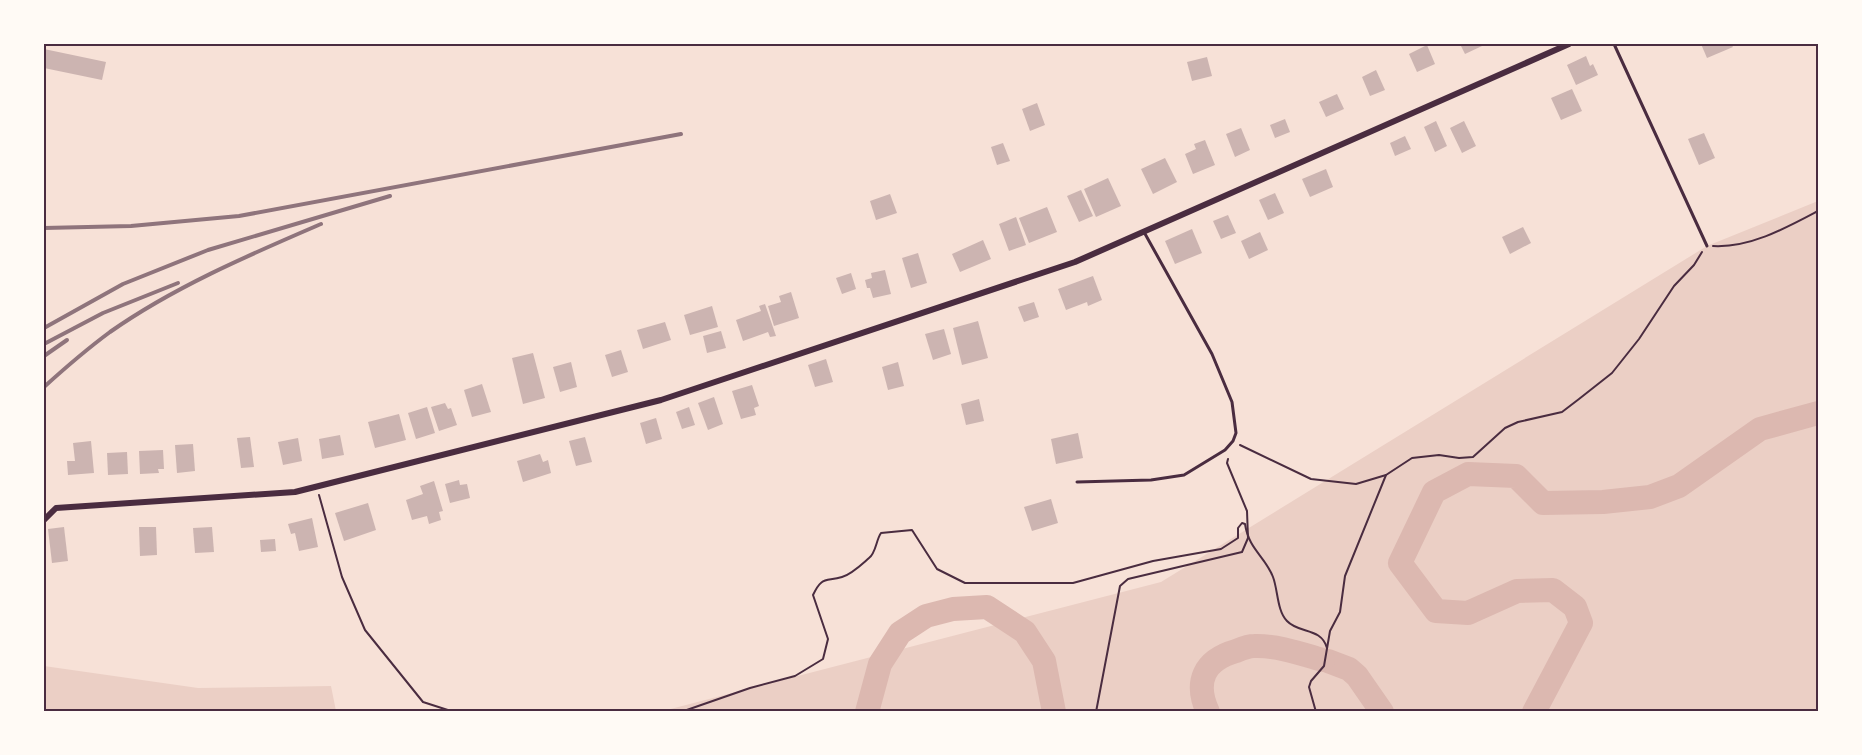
<svg xmlns="http://www.w3.org/2000/svg" width="1862" height="755" viewBox="0 0 1862 755" font-family="Lato,sans-serif">
	<style>
		.green { fill: #ebcfc5 }
		.lines { fill: none; stroke-linecap: round; stroke-linejoin: round }
		.river { stroke: #dcb8b0; stroke-width: 24 }
		.building { fill: #ccb4b1 }
		.path { stroke: #4a2c40; stroke-width: 2 }
		.service { stroke: #4a2c40; stroke-width: 3 }
		.minor { stroke: #4a2c40; stroke-width: 6 }
		.rail { stroke: #8f747c; stroke-width: 4 }
		.neatline { fill: none; stroke: #4a2c40; stroke-width: 2 }
	</style>
	<rect width="100%" height="100%" fill="#f7e1d7"/>
	<g class="green">
		<polygon points="1818,201 1818,711 659,712 1161,582 1707,246"/>
		<polygon points="44,666 198,688 331,686 336,711 44,711"/>
	</g>
	<g class="lines">
		<g class="river">
			<polyline points="1328,661 1349,669 1357,676 1382,712"/>
			<polyline points="867,712 880,664 900,633 926,616 953,609 987,607 1025,632 1044,661 1054,712"/>
			<path d="M1208 712C1194 682 1204 660 1236 651 1241 649 1248 646 1254 646 1276 645 1302 654 1323 660"/>
			<polyline points="1534,712 1581,623 1575,607 1553,590 1517,591 1468,613 1436,611 1400,563 1434,492 1468,474 1516,476 1543,503 1603,502 1650,497 1679,486 1760,429 1818,413"/>
		</g>
	</g>
	<g class="building">
		<polygon points="1460,44 1481,44 1482,46 1465,54"/>
		<polygon points="1701,44 1731,44 1733,47 1707,58"/>
		<polygon points="1427,45 1435,64 1417,72 1409,54"/>
		<polygon points="44,49 106,62 102,80 44,68"/>
		<polygon points="1586,56 1590,66 1593,64 1598,75 1576,85 1567,65"/>
		<polygon points="1207,57 1212,76 1192,81 1187,62"/>
		<polygon points="1376,70 1385,90 1370,96 1362,77"/>
		<polygon points="1572,89 1582,111 1561,120 1551,98"/>
		<polygon points="1337,94 1344,109 1326,117 1319,102"/>
		<polygon points="1037,103 1045,125 1030,131 1022,109"/>
		<polygon points="1285,119 1290,132 1275,138 1270,125"/>
		<polygon points="1436,121 1447,146 1435,152 1424,127"/>
		<polygon points="1464,121 1476,146 1462,153 1450,128"/>
		<polygon points="1241,128 1250,150 1235,157 1226,134"/>
		<polygon points="1704,133 1715,158 1699,165 1688,139"/>
		<polygon points="1405,136 1411,149 1395,156 1390,143"/>
		<polygon points="1205,140 1215,165 1193,174 1185,154 1196,149 1194,144"/>
		<polygon points="1003,143 1010,161 997,165 991,147"/>
		<polygon points="1165,158 1177,182 1153,194 1141,169"/>
		<polygon points="1326,169 1333,187 1310,197 1302,179"/>
		<polygon points="1108,178 1121,206 1096,217 1084,189"/>
		<polygon points="1081,190 1093,216 1079,222 1067,196"/>
		<polygon points="1275,193 1284,213 1268,220 1259,200"/>
		<polygon points="890,194 897,213 876,220 870,201"/>
		<polygon points="1047,207 1057,232 1029,243 1019,218"/>
		<polygon points="1228,215 1236,233 1221,239 1213,221"/>
		<polygon points="1016,217 1026,245 1009,251 999,224"/>
		<polygon points="1523,227 1531,243 1510,254 1502,237"/>
		<polygon points="1192,229 1202,253 1175,264 1165,241"/>
		<polygon points="1260,232 1268,250 1249,259 1241,241"/>
		<polygon points="983,240 991,259 960,272 952,254"/>
		<polygon points="918,253 927,283 911,288 902,258"/>
		<polygon points="885,270 891,294 873,298 870,288 867,288 865,280 872,278 871,273"/>
		<polygon points="851,273 856,289 842,294 836,278"/>
		<polygon points="1093,276 1102,300 1088,306 1087,302 1066,310 1058,289"/>
		<polygon points="791,292 799,318 774,326 768,306 781,302 779,296"/>
		<polygon points="1034,302 1039,317 1024,322 1018,307"/>
		<polygon points="765,304 776,336 770,337 768,332 743,341 736,320 761,311 759,306"/>
		<polygon points="712,306 718,327 690,335 684,315"/>
		<polygon points="978,321 988,358 962,365 953,328"/>
		<polygon points="665,322 671,340 643,349 637,330"/>
		<polygon points="944,329 951,354 933,360 925,334"/>
		<polygon points="721,331 726,348 707,353 703,336"/>
		<polygon points="621,350 628,372 612,377 605,355"/>
		<polygon points="533,353 545,398 523,404 512,358"/>
		<polygon points="826,359 833,382 815,387 808,365"/>
		<polygon points="571,362 577,387 560,392 553,367"/>
		<polygon points="898,362 904,386 888,390 882,367"/>
		<polygon points="482,384 491,412 472,417 464,390"/>
		<polygon points="752,385 759,406 754,408 756,415 741,419 732,391"/>
		<polygon points="714,397 723,424 708,430 698,403"/>
		<polygon points="979,399 984,421 966,425 961,404"/>
		<polygon points="445,403 448,409 451,408 457,425 439,431 431,407"/>
		<polygon points="427,407 435,433 416,439 408,413"/>
		<polygon points="689,407 695,425 682,429 676,412"/>
		<polygon points="399,414 406,440 375,448 368,422"/>
		<polygon points="656,418 662,439 646,444 640,423"/>
		<polygon points="1078,433 1083,458 1056,464 1051,439"/>
		<polygon points="340,435 344,455 322,459 319,439"/>
		<polygon points="250,437 254,467 241,468 237,438"/>
		<polygon points="585,437 592,462 576,466 569,441"/>
		<polygon points="298,438 302,461 283,465 278,442"/>
		<polygon points="91,441 94,473 68,475 67,461 75,461 73,443"/>
		<polygon points="193,444 195,471 177,473 175,445"/>
		<polygon points="163,450 164,469 158,469 159,473 140,474 139,451"/>
		<polygon points="127,452 128,474 108,475 107,453"/>
		<polygon points="540,454 543,462 548,460 551,473 523,482 517,461"/>
		<polygon points="459,480 460,485 467,484 470,498 450,503 445,484"/>
		<polygon points="434,481 443,511 439,512 441,520 429,524 427,516 412,520 406,500 423,494 420,486"/>
		<polygon points="1051,499 1058,523 1032,531 1024,507"/>
		<polygon points="368,503 376,530 344,541 335,513"/>
		<polygon points="312,518 318,547 299,551 295,533 291,534 288,524"/>
		<polygon points="64,527 68,561 52,563 48,529"/>
		<polygon points="139,527 156,527 157,555 140,556"/>
		<polygon points="212,527 214,552 195,553 193,528"/>
		<polygon points="275,539 276,551 261,552 260,540"/>
	</g>
	<g class="lines">
		<g class="path">
			<path d="M1713 246C1750 248 1786 228 1818 211"/>
			<polyline points="1240,445 1311,479 1356,484 1386,475"/>
			<polyline points="319,495 342,577 365,630 423,702 454,712"/>
			<path d="M681 712 750 688 795 676 823 659 828 639 813 595C822 576 825 582 842 577 852 574 862 564 869 558 876 553 876 540 881 533L912 530 937 569 965 583H1073L1153 561 1221 549 1238 538V528L1242 523 1245 524C1249 550 1265 556 1273 577 1278 590 1277 611 1287 621 1299 634 1321 627 1327 648"/>
			<polyline points="1096,712 1120,586 1128,579 1242,552 1248,538 1247,511 1227,463 1228,459"/>
			<polyline points="1316,712 1309,687 1311,681 1324,666 1330,631 1340,612 1345,576 1386,475 1412,458 1439,455 1459,458 1473,457 1505,428 1518,422 1562,412 1579,399 1612,373 1639,339 1674,286 1694,265 1702,252"/>
		</g>
		<g class="service">
			<polyline points="1614,44 1707,246"/>
			<polyline points="1077,482 1151,480 1184,475 1225,450 1233,441 1236,433 1232,402 1212,354 1144,232"/>
		</g>
		<polyline class="minor" points="44,520 56,508 295,492 661,400 1075,262 1569,44"/>
		<g class="rail">
			<polyline points="44,228 131,226 239,216 681,134"/>
			<polyline points="44,328 123,284 208,250 390,196"/>
			<polyline points="44,344 103,313 178,283"/>
			<polyline points="44,356 67,340"/>
			<path d="M44 387C65 368 87 349 110 332 174 287 249 255 321 224"/>
		</g>
	</g>
	<rect width="1862" height="755" fill="none" stroke="#fffaf5" stroke-width="90"/>
	<rect x="45" y="45" width="1772" height="665" class="neatline"/>
</svg>
